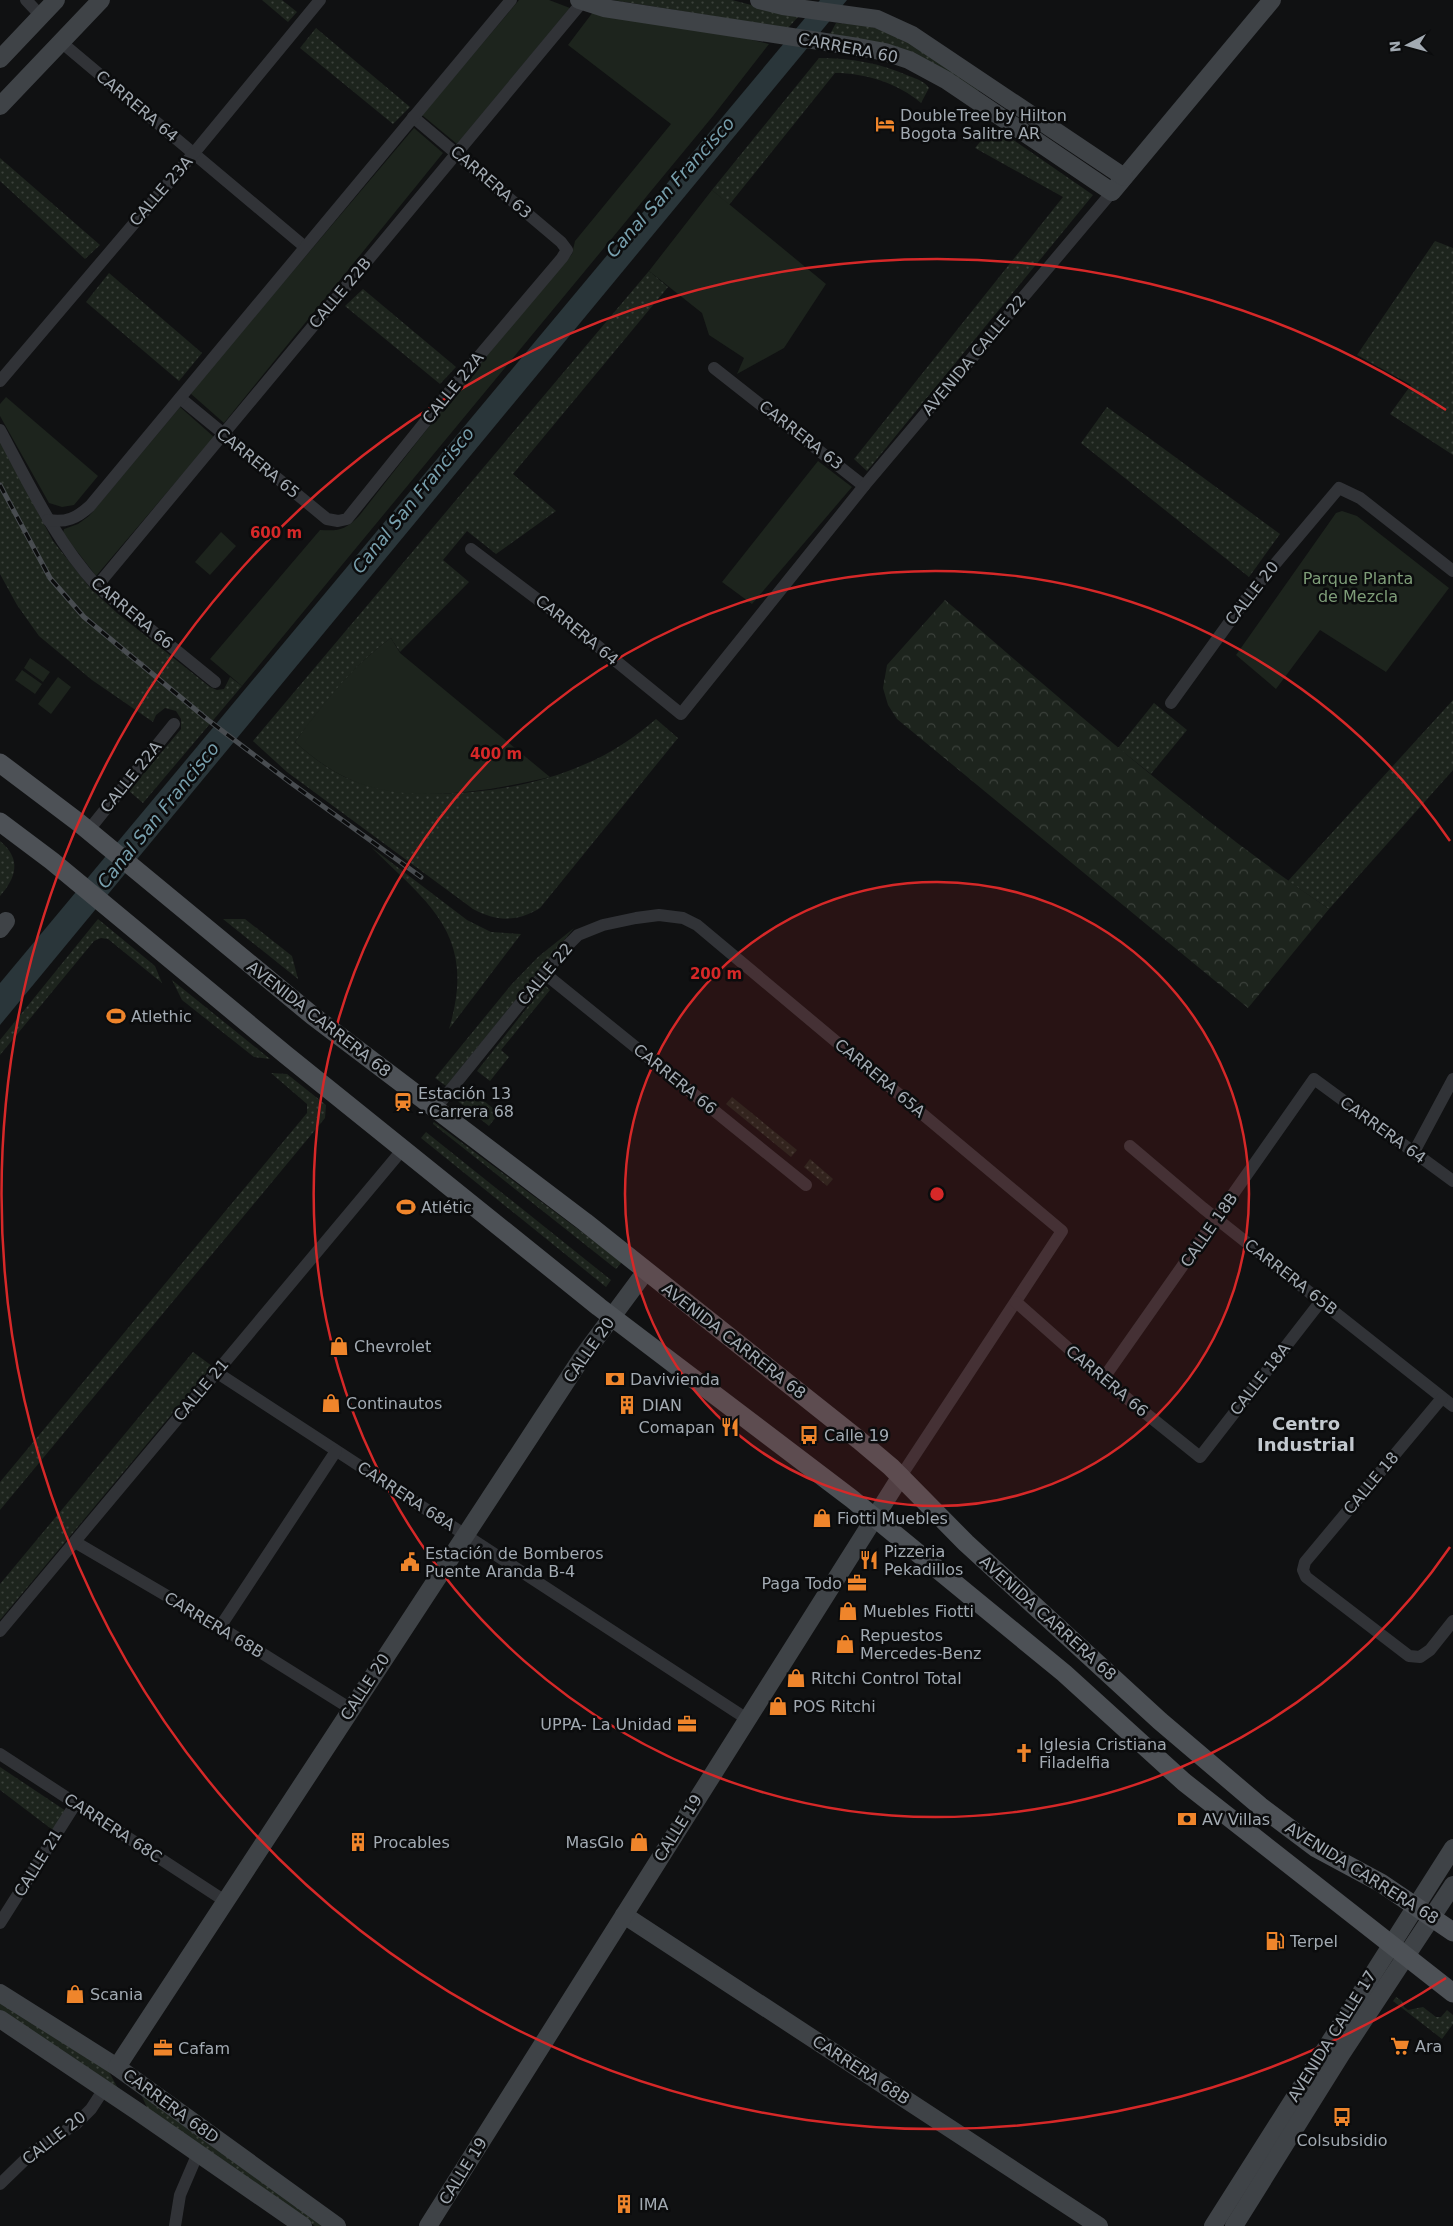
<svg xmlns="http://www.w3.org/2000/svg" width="1453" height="2226" viewBox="0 0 1453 2226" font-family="'DejaVu Sans',sans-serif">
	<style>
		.grass { fill: url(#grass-dots) }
		.forest { fill: url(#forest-crowns) }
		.park { fill: #1d241d }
		.water { fill: #2a363a }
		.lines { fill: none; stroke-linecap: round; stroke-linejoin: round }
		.street { stroke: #313337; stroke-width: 12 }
		.secondary { stroke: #3f4347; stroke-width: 18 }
		.primary { stroke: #4d5156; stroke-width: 19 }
		.rail-casing { stroke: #484c50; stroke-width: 5 }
		.rail { stroke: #0b0c0d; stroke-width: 3; stroke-dasharray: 9; stroke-linecap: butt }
		.ring { fill: none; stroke: #d62828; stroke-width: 2.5 }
		.labels { text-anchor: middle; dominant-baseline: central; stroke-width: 5; stroke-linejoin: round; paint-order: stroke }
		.street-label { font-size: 16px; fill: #a2aab2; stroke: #0b0c0d }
		.poi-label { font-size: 16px; fill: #a2aab2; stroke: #0b0c0d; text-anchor: start }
		.park-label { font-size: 16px; fill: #7e9d78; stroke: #0b0c0d }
		.water-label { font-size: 18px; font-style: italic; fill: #78a0ae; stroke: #0b0c0d }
		.neighbourhood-label { font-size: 18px; font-weight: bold; fill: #c2c8ce; stroke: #0b0c0d }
		.centre { fill: #d62828; stroke: #0b0c0d; stroke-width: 2.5 }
		.ring-label { font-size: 15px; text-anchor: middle; font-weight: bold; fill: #d62828; stroke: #0b0c0d; stroke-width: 5; stroke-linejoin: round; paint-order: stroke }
	</style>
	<defs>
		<pattern id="grass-dots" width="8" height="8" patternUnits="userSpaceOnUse" patternTransform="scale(1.25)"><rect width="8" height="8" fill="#1d241d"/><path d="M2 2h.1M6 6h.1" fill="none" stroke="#3b413b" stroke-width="1.8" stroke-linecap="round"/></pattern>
		<pattern id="forest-crowns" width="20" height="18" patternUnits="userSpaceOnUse" patternTransform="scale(1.25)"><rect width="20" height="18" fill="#1d241d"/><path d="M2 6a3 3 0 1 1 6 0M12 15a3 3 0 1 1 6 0" fill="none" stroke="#3b413b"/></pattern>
	</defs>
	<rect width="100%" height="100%" fill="#101112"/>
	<g class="grass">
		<polygon points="262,0 282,0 297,12 288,22"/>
		<polygon points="613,0 732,0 798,17 788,28"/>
		<path d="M836 23C846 24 857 24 867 26 908 34 946 66 981 88L976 93 829 36Z"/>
		<polygon points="316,28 410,107 393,124 300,48"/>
		<path d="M819 58C851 58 880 63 909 76 917 79 924 81 929 88L921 103C898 83 865 73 835 73L729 205 712 190Z"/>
		<polygon points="993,126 1093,195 867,471 854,459 1063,197 975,148"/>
		<polygon points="0,159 0,158 100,245 85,259 0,181"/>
		<polygon points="1435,241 1453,248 1453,455 1390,414 1411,385 1357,355"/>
		<path d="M649 271 668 287 513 474 556 511 496 554 467 531 443 560 469 582 400 652 391 638C352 666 324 705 295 742 312 757 331 772 352 780 417 805 520 793 583 765 610 754 634 738 656 719L678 738 540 908C517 922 497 922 473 909L287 772 253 741Z"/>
		<polygon points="109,273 202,353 179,381 86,302"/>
		<polygon points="363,289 456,367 440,384 345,306"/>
		<polygon points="1107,407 1280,534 1249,577 1081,443"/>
		<polygon points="0,441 53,541 91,589 117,613 210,687 217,690 224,689 230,677 242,686 143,803 129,791 181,729 181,719 176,711 165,708 156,715 153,722 92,680 39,636 17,605 0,574"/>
		<polygon points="1453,700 1453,770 1329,909 1288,881"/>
		<polygon points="1154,703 1187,730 1151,774 1118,748"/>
		<path d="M0 841C22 859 16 878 0 896Z"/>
		<path d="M371 847 467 920 491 932 521 934 449 1029C477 935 431 906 371 847Z"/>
		<polygon points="98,919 155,966 162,983 108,939 101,938 94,941 0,1055 0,1040"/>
		<polygon points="223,919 245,919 292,956 298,979"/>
		<polygon points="574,928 446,1086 435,1078 511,985 538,957"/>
		<polygon points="172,980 270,1059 254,1057 182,1000"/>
		<polygon points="545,985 550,990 501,1050 509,1057 490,1081 477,1071"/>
		<polygon points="271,1073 287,1074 326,1105 325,1118 0,1510 0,1482 307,1113 307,1104"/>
		<polygon points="465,1086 499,1113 489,1126 455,1099"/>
		<polygon points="732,1097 797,1150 791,1157 726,1104"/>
		<polygon points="434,1122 622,1262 616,1269 433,1124"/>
		<polygon points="426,1132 611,1280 606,1287 421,1138"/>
		<polygon points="810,1159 833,1179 827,1186 804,1167"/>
		<polygon points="193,1352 212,1366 0,1620 0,1584"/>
		<polygon points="0,1767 66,1811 54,1831 0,1790"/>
		<polygon points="1396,1997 1402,2001 1404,2007 1408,2010 1423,2007 1436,2017 1441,2017 1447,2010 1453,2015 1453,2024 1442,2039 1393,2001"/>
		<polygon points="0,2001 108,2070 121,2094 0,2011"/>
		<polygon points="141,2094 329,2226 315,2226 148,2110"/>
	</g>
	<path class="forest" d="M945 600C1070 706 1193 817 1329 909L1248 1008 897 719 888 705 883 688 887 665Z"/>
	<g class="park">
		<polygon points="519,0 549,0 570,8 457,144 422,115"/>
		<path d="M593 12 723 33 769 44 713 116 242 686 210 659 320 530C340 531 345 530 359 516L478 364 572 254 575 241 671 124 568 45Z"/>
		<polygon points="414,128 443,153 224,423 190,393"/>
		<polygon points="712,190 826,284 784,348 737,374 744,358 709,335 702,313 649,271"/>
		<polygon points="6,397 98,476 74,505 62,507 49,503 0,416 0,404"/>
		<polygon points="180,407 214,437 96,576 63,533 64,529 78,524 89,516"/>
		<polygon points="818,461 852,487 752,604 722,582"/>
		<polygon points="1342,511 1357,516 1449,588 1386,672 1320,630 1276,689 1236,655 1336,513"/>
		<polygon points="221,532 236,546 210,575 195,562"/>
		<path d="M391 638 400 653 550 777C490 791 407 806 349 779 329 770 312 757 295 742 323 704 352 666 391 638Z"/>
		<polygon points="30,658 50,672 43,682 24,668"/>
		<polygon points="22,670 42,684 35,694 15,680"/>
		<polygon points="58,677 71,687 51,714 38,704"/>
	</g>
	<polygon class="water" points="820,0 847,0 0,1025 0,983"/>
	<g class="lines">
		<g class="street">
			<polyline points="26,0 41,16"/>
			<polyline points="61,42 305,247"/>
			<polyline points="714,368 864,486"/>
			<polyline points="0,381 194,153 320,0"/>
			<polyline points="180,398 327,519 338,521 347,519 458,381 562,258 567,250 561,242 413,117"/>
			<path d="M0 430C29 484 55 540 97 586L215 682"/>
			<path d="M48 520C66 523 77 518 90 506L511 0"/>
			<polyline points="471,549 573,626 681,714 864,486 1112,192"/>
			<polyline points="97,586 584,0"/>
			<polyline points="1171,703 1249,595 1339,488 1360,498 1453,571"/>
			<polyline points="88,831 174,724"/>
			<polyline points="544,973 806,1185"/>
			<polyline points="435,1109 566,947 578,935 603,925 636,918 659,915 683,918 697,925 1062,1231 901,1476"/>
			<polyline points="1130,1146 1203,1208 1453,1406"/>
			<polyline points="1414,1152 1453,1079"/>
			<polyline points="1016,1302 1103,1379 1200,1457 1321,1301"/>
			<polyline points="216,1372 747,1719"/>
			<polyline points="1103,1379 1314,1079 1453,1181"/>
			<polyline points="1442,1398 1305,1562 1303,1570 1306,1577 1409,1656 1420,1657 1430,1650 1453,1621"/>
			<polyline points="75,1542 220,1627 351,1709"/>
			<polyline points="220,1627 336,1451"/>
			<polyline points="0,1631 403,1149"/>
			<polyline points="0,1754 225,1901"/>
			<polyline points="0,1923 76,1803"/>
			<polyline points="0,2184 34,2151 76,2124 91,2109 104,2089"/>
			<polyline points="175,2226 180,2195 198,2153"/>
		</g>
		<g class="secondary">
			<polyline points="579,0 604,8 858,47 885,52 909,60 946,80 1112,192 1272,0"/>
			<polyline points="759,0 783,6 877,19 912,35 1124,177"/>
			<polyline points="0,59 56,0"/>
			<polyline points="0,106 101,0"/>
			<polyline points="0,929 6,921"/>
			<polyline points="624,1915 1099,2226"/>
			<polyline points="0,1993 117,2067 337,2226"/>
			<polyline points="0,2019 137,2111 303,2226"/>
			<polyline points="117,2067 539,1423 583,1356 646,1271"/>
			<polyline points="428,2226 901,1476"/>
			<polyline points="1213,2226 1453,1848"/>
			<polyline points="1234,2226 1342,2053 1453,1885"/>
		</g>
		<g class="primary">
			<polyline points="0,763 78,822 313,1016 585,1222 859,1440 891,1467 966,1543 1160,1721 1260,1806 1316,1848 1381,1883 1453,1932"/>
			<polyline points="0,822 52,861 286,1055 599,1307 852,1499 1064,1673 1184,1782 1453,1993"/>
		</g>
		<g class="rail-casing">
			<polyline id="rail" points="0,485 50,578 84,617 208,720 291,783 421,877"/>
		</g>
		<use href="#rail" class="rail"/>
	</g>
	<circle cx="937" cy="1194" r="312" fill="#d62828" fill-opacity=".12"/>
	<g class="ring">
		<circle cx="937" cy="1194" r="312"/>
		<path d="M1450 1547A623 623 0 1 1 1450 841"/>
		<path d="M1446 1978A935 935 0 1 1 1446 410"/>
	</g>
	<defs>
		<g id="hotel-bare" transform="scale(1.5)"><path d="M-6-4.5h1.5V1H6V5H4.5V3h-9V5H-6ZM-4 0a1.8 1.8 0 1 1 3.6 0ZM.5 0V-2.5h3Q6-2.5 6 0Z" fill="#ef852b" stroke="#0b0c0d" stroke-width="2.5" paint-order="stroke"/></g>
		<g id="stadium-bare" transform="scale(1.5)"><path d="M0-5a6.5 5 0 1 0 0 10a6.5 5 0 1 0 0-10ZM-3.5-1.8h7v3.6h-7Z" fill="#ef852b" stroke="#0b0c0d" stroke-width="2.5" paint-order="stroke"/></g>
		<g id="station-bare" transform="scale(1.5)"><path d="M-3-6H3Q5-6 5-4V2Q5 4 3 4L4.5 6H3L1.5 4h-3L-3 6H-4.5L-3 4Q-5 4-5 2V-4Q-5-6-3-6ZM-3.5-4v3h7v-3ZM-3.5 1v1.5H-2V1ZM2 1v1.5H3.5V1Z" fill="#ef852b" stroke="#0b0c0d" stroke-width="2.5" paint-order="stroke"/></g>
		<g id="shop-bare" transform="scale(1.5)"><path d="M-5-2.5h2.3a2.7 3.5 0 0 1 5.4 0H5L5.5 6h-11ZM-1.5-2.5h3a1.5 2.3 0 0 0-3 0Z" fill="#ef852b" stroke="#0b0c0d" stroke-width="2.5" paint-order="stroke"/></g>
		<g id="bank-bare" transform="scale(1.5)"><path d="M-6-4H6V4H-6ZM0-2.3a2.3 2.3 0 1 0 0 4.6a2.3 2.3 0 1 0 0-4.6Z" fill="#ef852b" stroke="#0b0c0d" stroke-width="2.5" paint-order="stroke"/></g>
		<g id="building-bare" transform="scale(1.5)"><path d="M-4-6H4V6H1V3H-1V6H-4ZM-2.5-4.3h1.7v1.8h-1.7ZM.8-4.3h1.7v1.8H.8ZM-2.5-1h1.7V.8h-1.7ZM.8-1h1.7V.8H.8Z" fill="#ef852b" stroke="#0b0c0d" stroke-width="2.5" paint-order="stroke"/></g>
		<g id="restaurant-bare" transform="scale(1.5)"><path d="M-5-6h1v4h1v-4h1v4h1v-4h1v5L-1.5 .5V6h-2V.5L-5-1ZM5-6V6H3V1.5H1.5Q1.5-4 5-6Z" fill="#ef852b" stroke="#0b0c0d" stroke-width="2.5" paint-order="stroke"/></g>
		<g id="bus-bare" transform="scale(1.5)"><path d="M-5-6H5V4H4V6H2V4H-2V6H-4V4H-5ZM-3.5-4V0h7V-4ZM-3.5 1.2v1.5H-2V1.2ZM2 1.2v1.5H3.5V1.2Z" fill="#ef852b" stroke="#0b0c0d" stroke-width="2.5" paint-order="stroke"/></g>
		<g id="civic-bare" transform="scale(1.5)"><path d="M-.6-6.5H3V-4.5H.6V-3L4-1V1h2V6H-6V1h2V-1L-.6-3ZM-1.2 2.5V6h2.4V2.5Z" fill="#ef852b" stroke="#0b0c0d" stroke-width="2.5" paint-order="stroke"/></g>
		<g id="office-bare" transform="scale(1.5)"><path d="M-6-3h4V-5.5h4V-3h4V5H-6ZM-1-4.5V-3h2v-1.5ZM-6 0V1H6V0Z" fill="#ef852b" stroke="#0b0c0d" stroke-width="2.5" paint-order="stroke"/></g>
		<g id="church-bare" transform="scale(1.5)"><path d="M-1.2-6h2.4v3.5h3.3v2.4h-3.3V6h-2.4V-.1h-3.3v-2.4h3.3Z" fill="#ef852b" stroke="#0b0c0d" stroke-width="2.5" paint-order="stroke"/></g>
		<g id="fuel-bare" transform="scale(1.5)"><path d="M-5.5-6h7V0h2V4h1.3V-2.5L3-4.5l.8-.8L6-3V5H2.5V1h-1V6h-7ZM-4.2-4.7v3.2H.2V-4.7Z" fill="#ef852b" stroke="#0b0c0d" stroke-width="2.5" paint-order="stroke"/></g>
		<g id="supermarket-bare" transform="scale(1.5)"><path d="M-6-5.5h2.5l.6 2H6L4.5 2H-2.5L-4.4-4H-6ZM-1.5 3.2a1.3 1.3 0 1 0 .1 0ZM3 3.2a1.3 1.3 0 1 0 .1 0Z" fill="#ef852b" stroke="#0b0c0d" stroke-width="2.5" paint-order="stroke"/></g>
	</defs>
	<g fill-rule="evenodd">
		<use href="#hotel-bare" x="885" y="124"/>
		<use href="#stadium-bare" x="116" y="1016"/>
		<use href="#station-bare" x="403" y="1102"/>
		<use href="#stadium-bare" x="406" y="1207"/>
		<use href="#shop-bare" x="339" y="1346"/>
		<use href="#bank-bare" x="615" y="1379"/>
		<use href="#shop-bare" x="331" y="1403"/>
		<use href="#building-bare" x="627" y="1405"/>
		<use href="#restaurant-bare" x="730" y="1427"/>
		<use href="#bus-bare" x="809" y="1435"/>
		<use href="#shop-bare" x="822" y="1518"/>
		<use href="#restaurant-bare" x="869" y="1560"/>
		<use href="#civic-bare" x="410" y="1562"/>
		<use href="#office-bare" x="857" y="1583"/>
		<use href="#shop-bare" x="848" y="1611"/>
		<use href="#shop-bare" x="845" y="1644"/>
		<use href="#shop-bare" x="796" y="1678"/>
		<use href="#shop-bare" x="778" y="1706"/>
		<use href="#office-bare" x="687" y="1724"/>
		<use href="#church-bare" x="1024" y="1753"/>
		<use href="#bank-bare" x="1187" y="1819"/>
		<use href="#building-bare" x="358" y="1842"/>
		<use href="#shop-bare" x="639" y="1842"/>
		<use href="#fuel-bare" x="1275" y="1941"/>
		<use href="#shop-bare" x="75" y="1994"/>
		<use href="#supermarket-bare" x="1400" y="2046"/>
		<use href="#office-bare" x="163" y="2048"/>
		<use href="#bus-bare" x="1342" y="2117"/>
		<use href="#building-bare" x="624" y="2204"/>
	</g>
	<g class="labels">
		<g class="street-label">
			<text transform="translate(848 48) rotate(11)">CARRERA 60</text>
			<text transform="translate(137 106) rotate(40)">CARRERA 64</text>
			<text transform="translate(491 182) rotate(41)">CARRERA 63</text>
			<text transform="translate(161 191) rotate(-49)">CALLE 23A</text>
			<text transform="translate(340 293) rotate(-50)">CALLE 22B</text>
			<text transform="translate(974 355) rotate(-50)">AVENIDA CALLE 22</text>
			<text transform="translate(453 388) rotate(-51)">CALLE 22A</text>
			<text transform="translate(801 435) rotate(38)">CARRERA 63</text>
			<text transform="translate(258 463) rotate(39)">CARRERA 65</text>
			<text transform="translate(1252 593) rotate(-52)">CALLE 20</text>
			<text transform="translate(132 613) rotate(40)">CARRERA 66</text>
			<text transform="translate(577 630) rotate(39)">CARRERA 64</text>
			<text transform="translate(131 777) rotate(-51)">CALLE 22A</text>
			<text transform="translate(545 974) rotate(-50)">CALLE 22</text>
			<text transform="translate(319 1019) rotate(38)">AVENIDA CARRERA 68</text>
			<text transform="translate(880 1078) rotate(40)">CARRERA 65A</text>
			<text transform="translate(675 1079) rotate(39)">CARRERA 66</text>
			<text transform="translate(1383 1130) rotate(36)">CARRERA 64</text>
			<text transform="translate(1209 1230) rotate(-55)">CALLE 18B</text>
			<text transform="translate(1291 1277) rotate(38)">CARRERA 65B</text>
			<text transform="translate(734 1341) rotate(38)">AVENIDA CARRERA 68</text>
			<text transform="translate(589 1350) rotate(-55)">CALLE 20</text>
			<text transform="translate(1260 1379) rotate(-52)">CALLE 18A</text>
			<text transform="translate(1107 1381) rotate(40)">CARRERA 66</text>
			<text transform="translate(201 1390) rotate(-50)">CALLE 21</text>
			<text transform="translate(1371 1483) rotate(-50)">CALLE 18</text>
			<text transform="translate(406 1496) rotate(33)">CARRERA 68A</text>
			<text transform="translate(1048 1618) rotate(42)">AVENIDA CARRERA 68</text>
			<text transform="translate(214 1625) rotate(31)">CARRERA 68B</text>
			<text transform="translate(365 1687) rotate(-57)">CALLE 20</text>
			<text transform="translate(113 1828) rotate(33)">CARRERA 68C</text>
			<text transform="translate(678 1828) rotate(-58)">CALLE 19</text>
			<text transform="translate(38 1863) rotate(-58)">CALLE 21</text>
			<text transform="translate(1362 1873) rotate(32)">AVENIDA CARRERA 68</text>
			<text transform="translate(1332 2036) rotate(-58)">AVENIDA CALLE 17</text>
			<text transform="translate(861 2070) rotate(33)">CARRERA 68B</text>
			<text transform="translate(171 2106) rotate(36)">CARRERA 68D</text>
			<text transform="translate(54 2138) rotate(-38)">CALLE 20</text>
			<text transform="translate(463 2171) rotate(-58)">CALLE 19</text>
		</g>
		<g class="poi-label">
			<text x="900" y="115">DoubleTree by Hilton<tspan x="900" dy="18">Bogota Salitre AR</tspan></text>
			<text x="131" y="1016">Atlethic</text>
			<text x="418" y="1093">Estación 13<tspan x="418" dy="18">- Carrera 68</tspan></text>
			<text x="421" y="1207">Atlétic</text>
			<text x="354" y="1346">Chevrolet</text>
			<text x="630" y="1379">Davivienda</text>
			<text x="346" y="1403">Continautos</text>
			<text x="642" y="1405">DIAN</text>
			<text x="715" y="1427" text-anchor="end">Comapan</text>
			<text x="824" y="1435">Calle 19</text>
			<text x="837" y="1518">Fiotti Muebles</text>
			<text x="884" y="1551">Pizzeria<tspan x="884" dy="18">Pekadillos</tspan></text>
			<text x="425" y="1553">Estación de Bomberos<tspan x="425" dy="18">Puente Aranda B-4</tspan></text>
			<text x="842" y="1583" text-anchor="end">Paga Todo</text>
			<text x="863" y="1611">Muebles Fiotti</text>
			<text x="860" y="1635">Repuestos<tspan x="860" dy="18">Mercedes-Benz</tspan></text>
			<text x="811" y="1678">Ritchi Control Total</text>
			<text x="793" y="1706">POS Ritchi</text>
			<text x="672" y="1724" text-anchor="end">UPPA- La Unidad</text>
			<text x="1039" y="1744">Iglesia Cristiana<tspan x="1039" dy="18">Filadelfia</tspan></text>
			<text x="1202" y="1819">AV Villas</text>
			<text x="373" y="1842">Procables</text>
			<text x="624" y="1842" text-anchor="end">MasGlo</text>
			<text x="1290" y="1941">Terpel</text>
			<text x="90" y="1994">Scania</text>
			<text x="1415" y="2046">Ara</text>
			<text x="178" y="2048">Cafam</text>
			<text x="1342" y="2140" text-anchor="middle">Colsubsidio</text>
			<text x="639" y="2204">IMA</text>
		</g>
		<g class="park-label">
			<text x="1358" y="578">Parque Planta<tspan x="1358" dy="18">de Mezcla</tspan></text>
		</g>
		<g class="water-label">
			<text transform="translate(670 187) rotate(-48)">Canal San Francisco</text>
			<text transform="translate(413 500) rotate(-51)">Canal San Francisco</text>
			<text transform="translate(158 815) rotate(-51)">Canal San Francisco</text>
		</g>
		<g class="neighbourhood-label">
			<text x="1306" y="1423">Centro<tspan x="1306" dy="21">Industrial</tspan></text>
		</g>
	</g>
	<circle cx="937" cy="1194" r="8" class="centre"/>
	<g class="ring-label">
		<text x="276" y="538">600 m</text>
		<text x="496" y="759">400 m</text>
		<text x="716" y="979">200 m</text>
	</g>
	<g transform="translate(1408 45) rotate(264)" stroke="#0b0c0d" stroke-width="4" paint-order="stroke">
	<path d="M0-4L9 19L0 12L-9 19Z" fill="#a2aab2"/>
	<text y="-8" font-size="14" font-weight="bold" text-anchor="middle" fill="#a2aab2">N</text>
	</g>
</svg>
